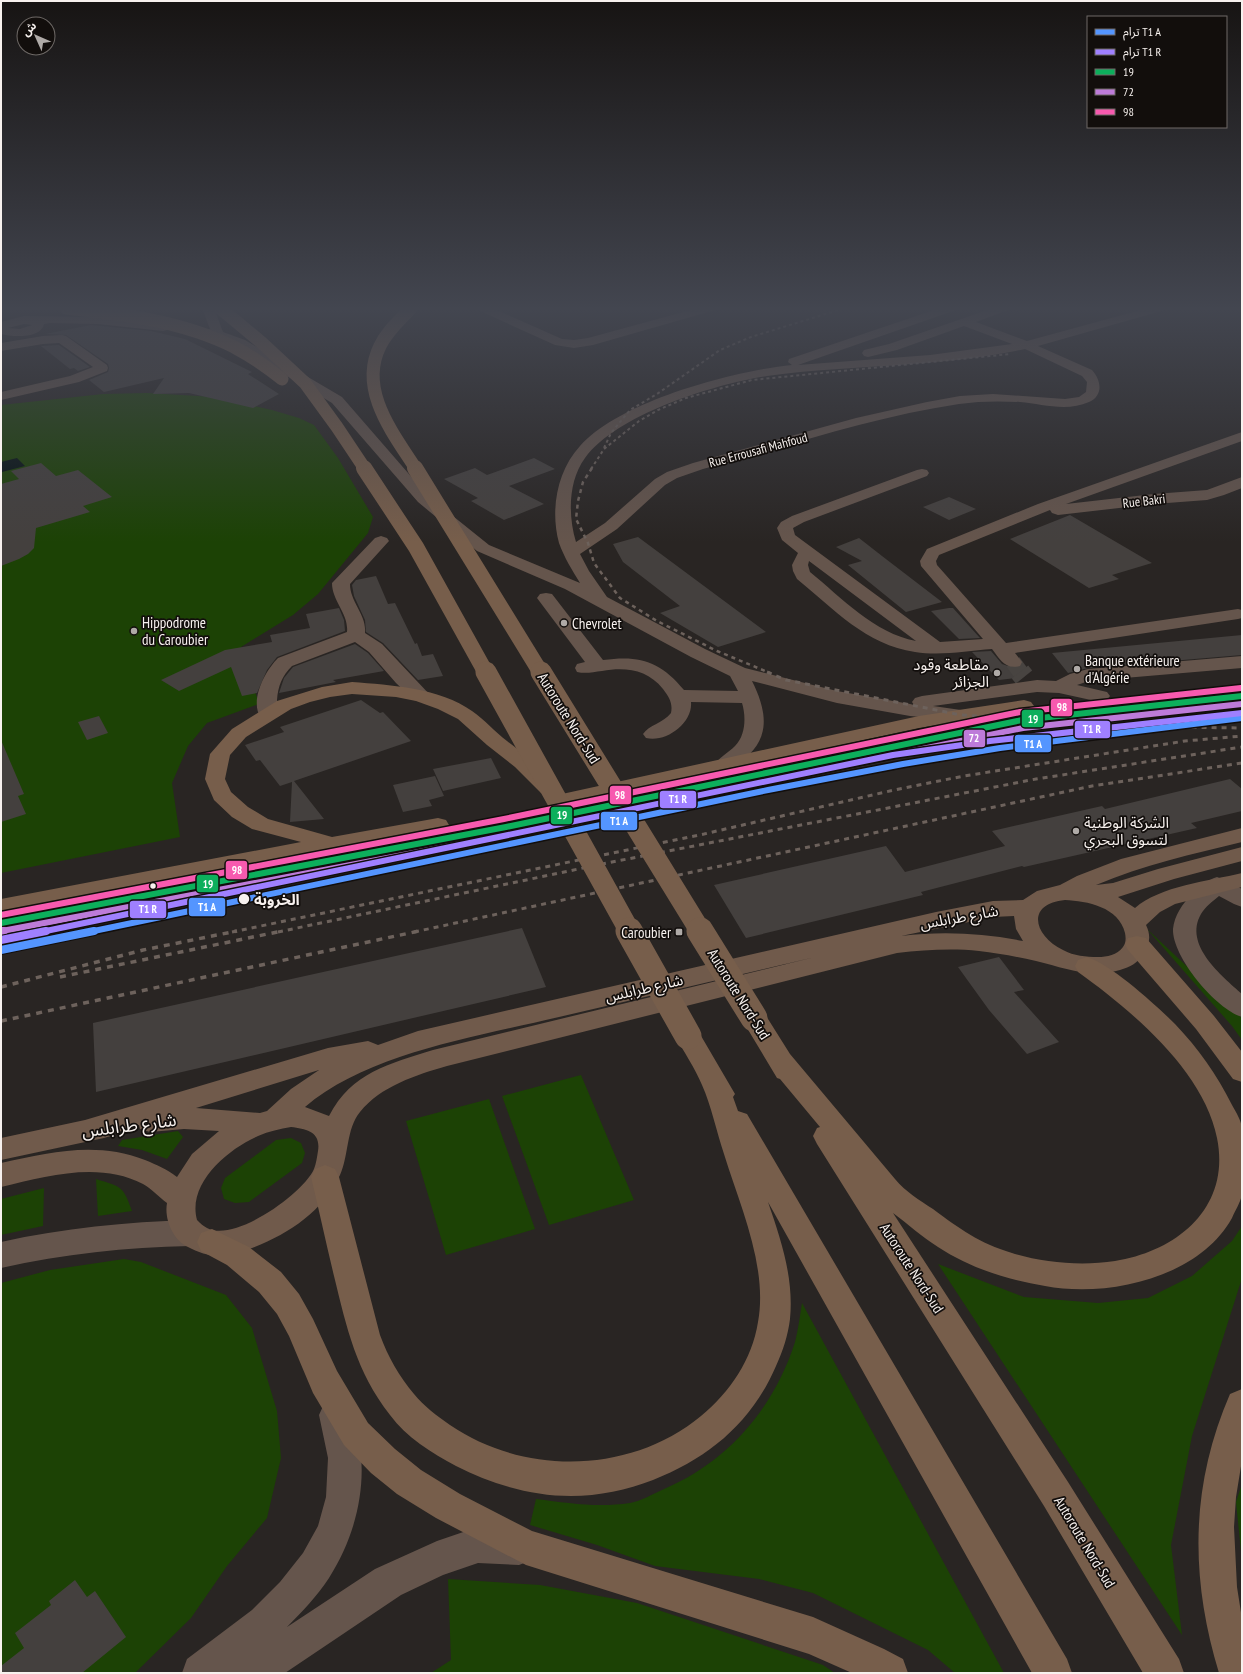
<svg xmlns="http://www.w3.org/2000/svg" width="1243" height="1674" viewBox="0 0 1243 1674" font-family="'PT Sans Narrow','Noto Sans Arabic',sans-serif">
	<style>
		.green { fill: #1c4205 }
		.water { fill: #051113 }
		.building { fill: #44403e }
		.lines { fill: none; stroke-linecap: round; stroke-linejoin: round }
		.minor-tunnel-far1 { stroke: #484441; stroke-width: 16; stroke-dasharray: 16 8; stroke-linecap: butt }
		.minor-tunnel { stroke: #484441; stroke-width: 21; stroke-dasharray: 21 10; stroke-linecap: butt }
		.minor { fill: #65554c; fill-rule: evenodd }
		.major { fill: #705a4b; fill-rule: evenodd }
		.highway { fill: #775e4b; fill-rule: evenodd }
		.rail-far3 { stroke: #6d625c; stroke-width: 2; stroke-dasharray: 3 3; stroke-linecap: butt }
		.rail-far2 { stroke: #6d625c; stroke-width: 2.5; stroke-dasharray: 4 4; stroke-linecap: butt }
		.rail-far1 { stroke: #6d625c; stroke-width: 3; stroke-dasharray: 5 5; stroke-linecap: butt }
		.rail { stroke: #6d625c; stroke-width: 3.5; stroke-dasharray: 6 6; stroke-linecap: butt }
		.highway-bridge-far3 { stroke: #775e4b; stroke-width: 13 }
		.highway-bridge-far2 { stroke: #775e4b; stroke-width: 16 }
		.highway-bridge-far1 { stroke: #775e4b; stroke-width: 21 }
		.highway-bridge { stroke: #775e4b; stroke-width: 27 }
		.bus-1-casing { stroke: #120e0c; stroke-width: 9 }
		.bus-2-far1-casing { stroke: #120e0c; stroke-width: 9 }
		.bus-2-casing { stroke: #120e0c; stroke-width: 10 }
		.bus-3-casing { stroke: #120e0c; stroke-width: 9 }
		.bus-1 { stroke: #0daf5c; stroke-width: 6 }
		.bus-2-far1 { stroke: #bd7bd9; stroke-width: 6 }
		.bus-2 { stroke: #bd7bd9; stroke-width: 8 }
		.bus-3 { stroke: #f75aaf; stroke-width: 6 }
		.tram-1-far1-casing { stroke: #120e0c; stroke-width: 9 }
		.tram-1-casing { stroke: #120e0c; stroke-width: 10 }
		.tram-2-far1-casing { stroke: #120e0c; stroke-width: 9 }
		.tram-2-casing { stroke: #120e0c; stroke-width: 10 }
		.tram-1-far1 { stroke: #5495ff; stroke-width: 6 }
		.tram-1 { stroke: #5495ff; stroke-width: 8 }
		.tram-2-far1 { stroke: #9f80ff; stroke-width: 6 }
		.tram-2 { stroke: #9f80ff; stroke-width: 8 }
		.poi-dot { fill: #afaaa7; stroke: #120e0c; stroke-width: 1.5 }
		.bus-dot { fill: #f7f1ee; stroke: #120e0c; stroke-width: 1.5 }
		.labels { text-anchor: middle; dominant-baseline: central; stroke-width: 3.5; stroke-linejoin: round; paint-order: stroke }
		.far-street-label { font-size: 13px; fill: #f7f1ee; stroke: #120e0c }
		.poi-label { font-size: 15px; fill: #f7f1ee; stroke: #120e0c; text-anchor: start }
		.street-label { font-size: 15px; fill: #f7f1ee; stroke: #120e0c }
		.stop-label { font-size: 15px; font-weight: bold; fill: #f7f1ee; stroke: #120e0c; text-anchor: start }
		.near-street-label { font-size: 18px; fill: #f7f1ee; stroke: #120e0c }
		.line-badge { stroke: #120e0c; stroke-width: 1.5 }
		.badge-label { font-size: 11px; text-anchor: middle; font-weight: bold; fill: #fff }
	</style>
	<rect width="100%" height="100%" fill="#292523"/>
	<g class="green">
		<polygon points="147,393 215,397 272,410 299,418 314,425 338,458 373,517 368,533 318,594 293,615 241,647 259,704 207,723 188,746 172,783 180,837 1,873 1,405 103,394"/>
		<polygon points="1147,929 1242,1018 1242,1040 1232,1026"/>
		<polygon points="581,1075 634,1200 549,1225 502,1096"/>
		<polygon points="489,1099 535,1229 446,1255 406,1121"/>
		<polygon points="178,1131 183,1137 167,1159 142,1150 118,1146 122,1140"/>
		<polygon points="291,1138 301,1143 305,1153 302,1163 249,1202 235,1203 224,1199 221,1188 225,1178 276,1140"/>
		<path d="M96 1179C121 1187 123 1185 132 1211L98 1216Z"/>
		<polygon points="44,1188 43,1226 1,1235 1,1199"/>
		<polygon points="1242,1226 1242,1278 1192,1436 1171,1545 1182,1635 938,1264 1024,1297 1098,1303 1148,1298 1192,1276 1232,1241"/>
		<polygon points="124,1259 141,1262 226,1295 252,1328 277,1411 281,1458 267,1518 227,1566 191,1618 135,1673 1,1673 1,1283 50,1270"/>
		<path d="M802 1303 1004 1673H955L928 1650 813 1593 759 1579 655 1566 597 1545 530 1525 536 1499C569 1503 597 1508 630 1503 641 1501 653 1494 664 1489 728 1462 774 1408 795 1342 798 1330 800 1316 802 1303Z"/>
		<polygon points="1242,1484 1242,1561 1236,1502"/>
		<polygon points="448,1579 540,1585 637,1603 823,1665 835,1673 431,1673 451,1660"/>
	</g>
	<polygon class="water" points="17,458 25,466 2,472 1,471 1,462"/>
	<g class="building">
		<polygon points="91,325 151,331 185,339 252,372 248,374 279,394 253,408 189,393 153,394 164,378 104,392 89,380 108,372 109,368 108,364 66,335 45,334"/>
		<polygon points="59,345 90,367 78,371 74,368 70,369 41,346"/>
		<polygon points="534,458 555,469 509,486 544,504 504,520 471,501 478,498 444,479 475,468 487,475"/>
		<polygon points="41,463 56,476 78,470 112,497 83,506 90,512 36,528 34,548 28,554 19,559 1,566 1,484 19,479 11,471"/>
		<polygon points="949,497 976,509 949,520 923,507"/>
		<polygon points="1070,515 1152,563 1112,575 1119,579 1089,588 1010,539"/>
		<polygon points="638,537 766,632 718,647 660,613 680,606 623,562 613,544"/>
		<polygon points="859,538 882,556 942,602 906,612 848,565 862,561 836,547"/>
		<polygon points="376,576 388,604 395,603 415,644 417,643 422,656 433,654 443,676 418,680 383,643 366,632 365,620 354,596 352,585 356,580"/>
		<polygon points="339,608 344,620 345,631 277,657 267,670 257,693 242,696 231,667 179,691 161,680 225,650 272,642 270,635 310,628 306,614"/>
		<polygon points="949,608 953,608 980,638 959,639 931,611"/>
		<polygon points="1242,635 1242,655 1088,668 1068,673 1052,653"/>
		<polygon points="355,644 368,653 384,671 333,680 336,682 279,693 284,678 293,667"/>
		<polygon points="991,651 1002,664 1014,668 1023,677 999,680 972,652"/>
		<polygon points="361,700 380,713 383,712 411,741 294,781 324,819 290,822 292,782 280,786 260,760 256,761 245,745 284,732 280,727"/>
		<polygon points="99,716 108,733 87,740 78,722"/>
		<polygon points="1,740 24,794 18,796 26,814 1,822"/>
		<polygon points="491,758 501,778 443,791 433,769"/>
		<polygon points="435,776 444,796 429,800 432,806 403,812 393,785"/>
		<polygon points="1230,779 1242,789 1242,811 1191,823 1197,828 1024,867 1022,866 921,892 923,895 746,938 714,885 886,846 905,872 1005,846 992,831 1102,806 1105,809"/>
		<polygon points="522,928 546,987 96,1092 93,1023"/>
		<polygon points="999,957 1024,990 1014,992 1059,1042 1027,1054 989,1010 958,967"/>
		<polygon points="75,1580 87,1597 95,1591 126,1637 82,1673 1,1673 1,1666 24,1648 15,1633 51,1605 49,1601"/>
	</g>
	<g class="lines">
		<polyline class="minor-tunnel-far1" points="1013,662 1021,673"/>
		<polyline class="minor-tunnel" points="1020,672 1024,677"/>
		<g class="minor">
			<path d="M202 308H214L223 332 245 340 342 397 428 496 489 545 580 583C572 570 564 557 559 543 550 510 557 471 580 446 620 401 733 371 792 365L788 362 789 359 940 308H958L956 310 798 365 930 355 1012 344 964 326 897 350 868 357 864 356 862 353 864 350 889 344 993 308H1010L1008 310 976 322 1027 341 1148 308H1167L1165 310 1038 346 1092 370C1101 380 1104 395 1089 402 1067 412 1042 404 1020 402 1000 401 979 401 959 404 872 417 788 446 703 469L677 478 665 485 617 529 580 554 589 571 607 597 705 649 745 668 837 691 910 704 914 705 912 702 915 698 922 696 1037 680 1056 681 1070 674 1088 669 1242 656V668L1089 681 1077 685 1107 692 1110 696 1107 700 1100 702 1059 693 1037 692 933 706 968 711 971 715 968 719 961 721 910 716 837 703 752 681C766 709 772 737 744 759 735 766 730 770 719 767L716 763C721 756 729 752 735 746 746 735 746 716 742 703L691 702C693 723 666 743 646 738L643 734C649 725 663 723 671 713 673 703 669 697 663 689 647 669 625 667 602 671 593 672 586 674 577 672L575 668 577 664 585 662 537 598 540 594 546 593 552 594 603 660C640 655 660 661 684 690L738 691 730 676 691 657 565 589 477 551 418 502 332 403 237 346 216 337 205 336 203 333 205 330 210 329ZM1025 349 1082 376 1087 382 1086 392 1079 397 1065 399 993 394 960 396 927 402 856 418 693 463 667 472 655 479 605 523 576 542C568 516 568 481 585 458 617 414 715 384 767 376 814 369 863 368 911 364 949 361 987 357 1025 349Z"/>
			<polygon points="476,308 492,308 562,339 574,340 588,338 698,308 717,308 715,310 593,345 574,348 555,345 478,310"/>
			<path d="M24 316 98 317 163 323 167 324 169 327 167 330 163 331 98 324 50 323 44 324C41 339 12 337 1 334V322ZM24 324 32 325 20 329 8 328Z"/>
			<polygon points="62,335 66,336 107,365 108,368 107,371 79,382 1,400 1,392 70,376 93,367 59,343 43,344 1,351 1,343 43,336"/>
			<path d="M1242 432V441L1066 504 1154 494 1207 490 1242 477V488L1224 495 1207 500 1154 504 1058 515 1052 513 1050 510 939 555 936 561 937 565 1006 643 1238 609 1242 610V618L1238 619 1015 653 1022 662 1020 666C1005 670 1000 659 992 649 967 651 940 656 915 652 866 645 834 609 797 579L793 571 792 565 798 553 782 540 777 528 781 522 792 516 917 470 922 469 927 470 929 473 927 476 804 522 793 528 795 535 940 642 983 639 921 566 920 561 927 549 1038 504ZM809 561 916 641C874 633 842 598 810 572L808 565Z"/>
			<path d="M381 536 387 538 389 541 350 584C350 602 367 615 365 633L382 644 431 696 428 700 421 702 414 700 396 683 369 652 355 642 292 666C282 676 278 686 277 700 277 707 279 712 275 718L268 720 261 718C249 701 265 671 278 658L347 632C349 614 332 601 332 583L375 538Z"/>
			<path d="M1217 877 1225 880 1242 889V907L1234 904 1219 896C1213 901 1205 907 1201 914 1183 945 1222 976 1242 994V1017C1216 1009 1172 957 1173 929 1174 916 1183 903 1192 894 1200 887 1207 880 1217 877Z"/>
			<path d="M190 1220 201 1224 205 1233 201 1242 190 1246C126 1247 64 1254 1 1268V1242C64 1228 126 1222 190 1220Z"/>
			<path d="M336 1399 348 1404C373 1461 362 1526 329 1578 317 1596 302 1612 287 1627L375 1569 437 1541 478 1527 519 1529 532 1534 537 1547 532 1560 519 1565 478 1563 443 1575 401 1595 285 1673H182L187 1659 252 1610 280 1582 303 1553 318 1526 326 1497 328 1458 319 1415 324 1404Z"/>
		</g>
		<path class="major" d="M1242 828V842C1193 854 1143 865 1096 885L1113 883 1158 869 1242 847V861L1174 879 1118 897 1135 908C1160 886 1209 881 1242 873V887L1175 904 1160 912 1146 925C1151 935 1150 944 1144 953 1138 963 1130 967 1120 970 1090 979 1065 968 1036 961 1018 957 998 953 979 951 952 948 924 950 897 953L447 1066C416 1075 381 1086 360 1112 346 1129 349 1155 340 1175 323 1211 289 1234 252 1248 242 1251 231 1255 220 1256 209 1256 197 1252 188 1247 173 1240 164 1219 167 1203 159 1197 152 1189 143 1184 99 1161 47 1176 1 1187V1163C50 1152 97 1141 145 1160 157 1165 167 1169 177 1177L192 1154 219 1131 184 1129 150 1132 140 1129 139 1125 115 1133 114 1135 104 1138 1 1160V1138L85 1120 328 1048 368 1041 378 1045 418 1031 936 912 993 901 1023 900 1037 891 1060 885 1077 876 1121 859ZM1065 900C1087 901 1119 907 1125 933 1126 938 1126 943 1123 947 1117 955 1107 957 1098 957 1086 957 1074 956 1063 950 1034 936 1025 904 1065 900ZM1014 916 1016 929 1023 941C982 933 942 931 901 936L993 917ZM815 957 433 1050C389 1064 352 1072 329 1116L305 1107C368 1053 480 1036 559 1017 645 997 730 977 815 957ZM319 1070 291 1089 267 1111 260 1113 196 1108ZM291 1127C307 1129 321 1132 318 1151 317 1157 316 1164 314 1169 303 1194 234 1243 207 1228 203 1226 200 1223 197 1220 187 1183 228 1149 258 1136 269 1131 280 1129 291 1127Z"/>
		<g class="highway">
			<path d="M352 682C391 685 440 688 472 711 485 720 495 732 507 741 525 755 546 770 559 789L555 793 548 795 541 793 515 767 487 745 458 719 438 709 416 701 396 697 352 694 330 697 310 702 291 709 246 737 230 755 225 779 231 792 248 807 268 819 332 837 438 818 446 820 449 825 446 830 1 915V899L301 842 252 829 232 817 214 800 205 779 210 754 232 729 277 701 322 687Z"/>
			<polygon points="1242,690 1242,702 1022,726 506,834 1,931 1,915 506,820 1022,714"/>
			<polygon points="1024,700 1031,702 1034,706 1031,710 919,728 562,806 554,805 551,800 554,795 562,794 919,716"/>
			<polygon points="1137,936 1146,938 1214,1016 1242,1052 1242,1082 1233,1079 1196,1029 1128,950 1125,944 1128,938"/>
			<path d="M1087 957C1112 965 1156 1005 1175 1024 1198 1048 1217 1075 1232 1105 1236 1112 1241 1120 1242 1128 1243 1141 1242 1157 1242 1170 1242 1178 1243 1188 1242 1195 1240 1203 1235 1211 1232 1218 1199 1278 1107 1298 1045 1286 1008 1280 970 1268 938 1247 922 1237 908 1224 893 1213L1068 1482 1179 1659 1184 1673H1143L1044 1506 817 1144 813 1136 817 1128 820 1127 780 1079 777 1078 741 1018 745 1011 754 1009 763 1011 790 1054 895 1179C906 1192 919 1200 933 1209 960 1229 979 1243 1012 1253 1044 1263 1082 1266 1115 1261 1178 1251 1231 1207 1217 1138 1204 1071 1131 1010 1078 972L1075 966 1078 960Z"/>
			<path d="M688 1026 697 1029 735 1094 733 1097 738 1111 747 1114 1067 1659 1072 1673H1032L768 1202C781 1240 794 1278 790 1319 788 1335 783 1351 776 1366 752 1422 709 1458 653 1480 627 1490 599 1496 571 1496 531 1496 491 1484 456 1466 432 1453 406 1437 390 1415 356 1371 347 1329 334 1276 326 1243 319 1210 311 1177L315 1169 325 1165 335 1169 339 1177 380 1335C388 1357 399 1376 414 1394 424 1406 437 1416 450 1425 525 1476 631 1474 701 1416 730 1392 752 1360 758 1322 768 1267 740 1206 724 1154 717 1133 711 1105 702 1085 695 1068 684 1052 675 1036L679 1029Z"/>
			<polygon points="212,1229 249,1247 281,1272 299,1294 313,1319 337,1371 368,1423 395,1449 421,1470 460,1494 532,1531 813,1617 884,1649 903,1659 908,1673 852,1673 809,1654 526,1565 436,1518 397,1494 371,1473 344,1445 313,1393 289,1336 277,1314 259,1292 227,1265 201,1251 197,1242 201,1233"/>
			<path d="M1242 1389V1460L1236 1497 1234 1527 1237 1587 1242 1619V1673H1219C1190 1578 1190 1486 1230 1394Z"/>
		</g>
		<g class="rail-far3">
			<polyline points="604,448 611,433 630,410 657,394 720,350 751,337 845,308"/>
			<polyline points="591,469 604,449 639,421 658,410 686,398 752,380 1010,354"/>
		</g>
		<polyline class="rail-far2" points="592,468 583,482 578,501 576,519 588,543 594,563 620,598 657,621 717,651 770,673"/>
		<g class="rail-far1">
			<polyline points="767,672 786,680 961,715 1166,727 1242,728"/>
			<polyline points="232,932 704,834 894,790 964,776 1185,741 1242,736"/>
			<polyline points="278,932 607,863 1036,779 1242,747"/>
			<polyline points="414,932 1092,786 1242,763"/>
		</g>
		<g class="rail">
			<polyline points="60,977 282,931"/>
			<polyline points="1,987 143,950 237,931"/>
			<polyline points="1,1021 419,931"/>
		</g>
		<g class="highway-bridge-far3">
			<path d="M66 308C123 314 182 321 234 347 251 356 267 367 282 379"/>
			<polyline points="220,308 262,343 305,383 337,427 365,469"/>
			<path d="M411 308C400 320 387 331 380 346 358 390 393 433 416 469"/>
		</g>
		<g class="highway-bridge-far2">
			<polyline points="364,468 416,547 486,673"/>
			<polyline points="415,468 541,673"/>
		</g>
		<g class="highway-bridge-far1">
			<polyline points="486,672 630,932"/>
			<polyline points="541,672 701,932"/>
		</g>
		<g class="highway-bridge">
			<polyline points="629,931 688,1036"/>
			<polyline points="700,931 754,1018"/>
		</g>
		<g class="bus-1-casing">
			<polyline id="bus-1" points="1,923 506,827 1022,720 1242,696"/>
		</g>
		<g class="bus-2-far1-casing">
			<polyline id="bus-2-far1" points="2,931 508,835 1023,728 1242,704"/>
		</g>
		<g class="bus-2-casing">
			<polyline id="bus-2" points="2,931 4,931"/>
		</g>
		<g class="bus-3-casing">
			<polyline id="bus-3" points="1,915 504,819 1020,712 1241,688"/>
		</g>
		<use href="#bus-1" class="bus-1"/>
		<use href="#bus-2-far1" class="bus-2-far1"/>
		<use href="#bus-2" class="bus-2"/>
		<use href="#bus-3" class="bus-3"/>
		<g class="tram-1-far1-casing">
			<polyline id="tram-1-far1" points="89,932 768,790 903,764 1000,748 1242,718"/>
		</g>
		<g class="tram-1-casing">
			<polyline id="tram-1" points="1,950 94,931"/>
		</g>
		<g class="tram-2-far1-casing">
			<polyline id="tram-2-far1" points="41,932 893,755 990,741 1242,713"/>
		</g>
		<g class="tram-2-casing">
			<polyline id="tram-2" points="1,940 46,931"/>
		</g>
		<use href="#tram-1-far1" class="tram-1-far1"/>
		<use href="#tram-1" class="tram-1"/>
		<use href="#tram-2-far1" class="tram-2-far1"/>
		<use href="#tram-2" class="tram-2"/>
	</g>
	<linearGradient id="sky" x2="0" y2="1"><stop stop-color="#171413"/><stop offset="0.57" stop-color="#434650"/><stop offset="1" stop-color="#434650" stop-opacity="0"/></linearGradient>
	<rect width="1243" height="542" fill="url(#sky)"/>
	<g class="poi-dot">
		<circle cx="564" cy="623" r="4"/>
		<circle cx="134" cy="631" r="4"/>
		<circle cx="1077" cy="669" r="4"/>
		<circle cx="997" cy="673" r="4"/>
		<circle cx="1076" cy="831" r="4"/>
		<rect x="675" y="928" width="8" height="8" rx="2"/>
	</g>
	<g class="bus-dot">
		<circle cx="153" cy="886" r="3.5"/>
		<circle cx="244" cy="899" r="6"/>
	</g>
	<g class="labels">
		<g class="far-street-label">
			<text transform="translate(758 450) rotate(-15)">Rue Errousafi Mahfoud</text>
			<text transform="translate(1144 501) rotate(-7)">Rue Bakri</text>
		</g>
		<g class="poi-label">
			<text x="142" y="622">Hippodrome<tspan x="142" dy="17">du Caroubier</tspan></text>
			<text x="572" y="623">Chevrolet</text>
			<text x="1085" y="660">Banque extérieure<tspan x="1085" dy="17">d'Algérie</tspan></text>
			<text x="989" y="664" text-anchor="end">مقاطعة وقود<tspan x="989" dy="17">الجزائر</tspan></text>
			<text x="1084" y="822">الشركة الوطنية<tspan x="1084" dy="17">لتسوق البحري</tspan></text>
			<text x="671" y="932" text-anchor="end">Caroubier</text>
		</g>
		<g class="street-label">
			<text transform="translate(569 718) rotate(58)">Autoroute Nord-Sud</text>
			<text transform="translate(959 917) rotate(-10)">شارع طرابلس</text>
			<text transform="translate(644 988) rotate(-13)">شارع طرابلس</text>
			<text transform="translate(739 994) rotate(58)">Autoroute Nord-Sud</text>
			<text transform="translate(912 1268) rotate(57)">Autoroute Nord-Sud</text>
			<text transform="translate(1085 1542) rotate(59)">Autoroute Nord-Sud</text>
		</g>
		<g class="stop-label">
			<text x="254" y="899">الخروبة</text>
		</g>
		<g class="near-street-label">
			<text transform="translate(129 1125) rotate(-7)">شارع طرابلس</text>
		</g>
	</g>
	<g class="line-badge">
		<rect x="1050" y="698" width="23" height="19" rx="4" fill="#f75aaf"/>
		<rect x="1021" y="709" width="23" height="19" rx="4" fill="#0daf5c"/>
		<rect x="1074" y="720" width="37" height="19" rx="4" fill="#9f80ff"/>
		<rect x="963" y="729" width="23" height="19" rx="4" fill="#bd7bd9"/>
		<rect x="1014" y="734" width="38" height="19" rx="4" fill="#5495ff"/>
		<rect x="609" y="785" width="23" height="20" rx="4" fill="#f75aaf"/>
		<rect x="659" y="790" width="38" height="19" rx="4" fill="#9f80ff"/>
		<rect x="550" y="806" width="23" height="19" rx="4" fill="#0daf5c"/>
		<rect x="600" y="811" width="38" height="20" rx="4" fill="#5495ff"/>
		<rect x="225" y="860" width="23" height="20" rx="4" fill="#f75aaf"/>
		<rect x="196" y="874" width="23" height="19" rx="4" fill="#0daf5c"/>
		<rect x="188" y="897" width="38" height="20" rx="4" fill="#5495ff"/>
		<rect x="129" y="900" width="38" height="19" rx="4" fill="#9f80ff"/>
	</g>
	<g class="badge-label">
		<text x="1062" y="711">98</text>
		<text x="1033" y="723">19</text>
		<text x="1092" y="733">T1 R</text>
		<text x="974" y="742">72</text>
		<text x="1033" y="748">T1 A</text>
		<text x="620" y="799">98</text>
		<text x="678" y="803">T1 R</text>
		<text x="562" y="819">19</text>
		<text x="619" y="825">T1 A</text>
		<text x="237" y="874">98</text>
		<text x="208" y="888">19</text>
		<text x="207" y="911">T1 A</text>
		<text x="148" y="913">T1 R</text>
	</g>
	<rect width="1243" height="1674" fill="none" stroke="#f7f1ee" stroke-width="4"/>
	<rect x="1087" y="16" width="140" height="112" fill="#120e0c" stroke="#6e6966"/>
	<rect x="1095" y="29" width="20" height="6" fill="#5495ff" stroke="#6e6966"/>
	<text x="1123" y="36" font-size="12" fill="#f7f1ee">ترام T1 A</text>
	<rect x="1095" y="49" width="20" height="6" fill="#9f80ff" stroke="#6e6966"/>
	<text x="1123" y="56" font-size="12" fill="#f7f1ee">ترام T1 R</text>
	<rect x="1095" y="69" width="20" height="6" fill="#0daf5c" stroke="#6e6966"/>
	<text x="1123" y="76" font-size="12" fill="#f7f1ee">19</text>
	<rect x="1095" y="89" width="20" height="6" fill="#bd7bd9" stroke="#6e6966"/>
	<text x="1123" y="96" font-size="12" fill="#f7f1ee">72</text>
	<rect x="1095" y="109" width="20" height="6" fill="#f75aaf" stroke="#6e6966"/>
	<text x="1123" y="116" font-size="12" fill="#f7f1ee">98</text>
	<g transform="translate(36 36) rotate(315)"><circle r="19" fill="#120e0c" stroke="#6e6966"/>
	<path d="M0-3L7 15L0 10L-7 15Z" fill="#afaaa7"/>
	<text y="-6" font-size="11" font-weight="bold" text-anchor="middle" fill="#f7f1ee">ش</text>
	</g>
</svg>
